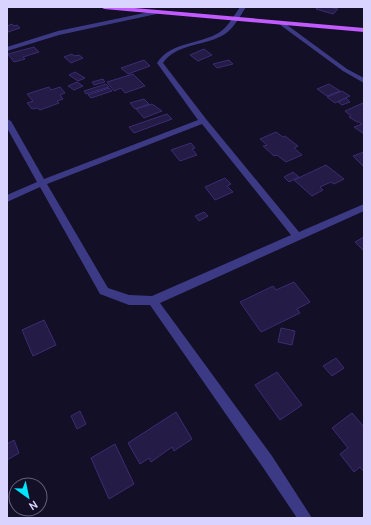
<svg xmlns="http://www.w3.org/2000/svg" width="371" height="525" viewBox="0 0 371 525" font-family="Cabin,sans-serif">
	<style>
		.building { fill: #241b47; stroke: #3b2d73 }
		.lines { fill: none; stroke-linecap: round; stroke-linejoin: round }
		.minor { fill: #3d3a85; fill-rule: evenodd }
		.major { fill: #c25bff; fill-rule: evenodd }
	</style>
	<rect width="100%" height="100%" fill="#130f26"/>
	<g class="building">
		<polygon points="318,7 329,7 338,9 333,14 316,9"/>
		<polygon points="12,24 14,26 17,25 20,28 8,32 7,26"/>
		<polygon points="34,47 39,52 23,57 25,59 14,62 8,54"/>
		<polygon points="204,49 212,55 198,61 190,55"/>
		<polygon points="72,54 74,56 79,55 83,58 71,63 64,57"/>
		<polygon points="144,60 150,66 128,74 121,68"/>
		<polygon points="229,60 233,64 217,68 213,64"/>
		<polygon points="75,72 85,78 78,81 69,75"/>
		<polygon points="133,74 145,86 125,93 121,88 114,91 107,82"/>
		<polygon points="103,79 105,82 94,85 92,82"/>
		<polygon points="77,82 83,86 74,90 68,86"/>
		<polygon points="106,84 109,87 86,94 84,91"/>
		<polygon points="329,84 340,91 327,96 317,89"/>
		<polygon points="49,87 51,90 60,87 65,93 60,95 63,99 57,101 59,103 40,110 37,108 32,109 27,103 33,101 27,94"/>
		<polygon points="109,88 112,91 91,98 88,95"/>
		<polygon points="342,91 350,96 335,103 327,97"/>
		<polygon points="346,98 350,102 342,105 338,102"/>
		<polygon points="144,99 149,104 135,109 130,103"/>
		<polygon points="363,103 364,104 364,134 354,127 362,124 359,122 357,122 349,117 351,116 345,111"/>
		<polygon points="152,104 162,111 144,118 136,109"/>
		<polygon points="167,114 172,119 134,133 129,127"/>
		<polygon points="276,132 283,137 285,136 298,146 294,148 302,155 286,162 277,155 274,156 263,146 267,145 260,139"/>
		<polygon points="191,143 195,148 192,149 197,155 180,161 171,150"/>
		<polygon points="364,152 364,167 353,156"/>
		<polygon points="326,165 344,179 334,184 331,182 320,187 323,190 312,196 294,180"/>
		<polygon points="293,172 299,177 289,182 284,177"/>
		<polygon points="225,178 231,184 227,186 233,192 215,200 205,187"/>
		<polygon points="204,212 208,216 199,221 195,216"/>
		<polygon points="364,237 364,251 355,242"/>
		<polygon points="294,282 310,302 297,309 300,313 261,332 240,302 273,286 276,290"/>
		<polygon points="44,320 56,345 33,356 22,330"/>
		<polygon points="281,328 295,331 292,345 278,342"/>
		<polygon points="336,358 344,368 332,376 323,366"/>
		<polygon points="277,372 302,405 280,420 255,385"/>
		<polygon points="80,411 86,424 77,429 71,416"/>
		<polygon points="176,412 192,439 174,451 172,447 151,462 149,458 140,464 128,443"/>
		<polygon points="352,413 364,427 364,472 360,467 354,472 340,454 348,448 332,428"/>
		<polygon points="14,440 19,453 7,460 7,444"/>
		<polygon points="115,444 134,484 109,499 91,458"/>
	</g>
	<g class="lines">
		<g class="minor">
			<path d="M240 7H246C240 16 234 28 225 34 207 46 176 43 163 63L206 119 299 232 364 204V211L160 303 272 456 312 518H297L262 466 150 305H129L100 294 40 187 7 202V195L37 182 7 128V119L11 121 44 179 198 120 157 63C171 41 200 45 220 32 229 26 234 15 240 7ZM202 124 291 235 152 296 129 295 108 288 47 184Z"/>
			<polygon points="159,10 161,11 161,13 59,35 7,51 7,47 58,31"/>
			<polygon points="279,22 283,22 347,69 364,78 364,83 343,71 279,24"/>
		</g>
		<polygon class="major" points="101,7 123,7 364,28 364,32 104,9"/>
	</g>
	<rect width="371" height="525" fill="none" stroke="#d9d4ff" stroke-width="16"/>
	<g transform="translate(28 497) rotate(147)"><circle r="19" fill="#130f26" stroke="#625e7d"/>
	<path d="M0-3L7 15L0 10L-7 15Z" fill="#00e5ff"/>
	<text y="-6" font-size="11" font-weight="bold" text-anchor="middle" fill="#d9d4ff">N</text>
	</g>
</svg>
